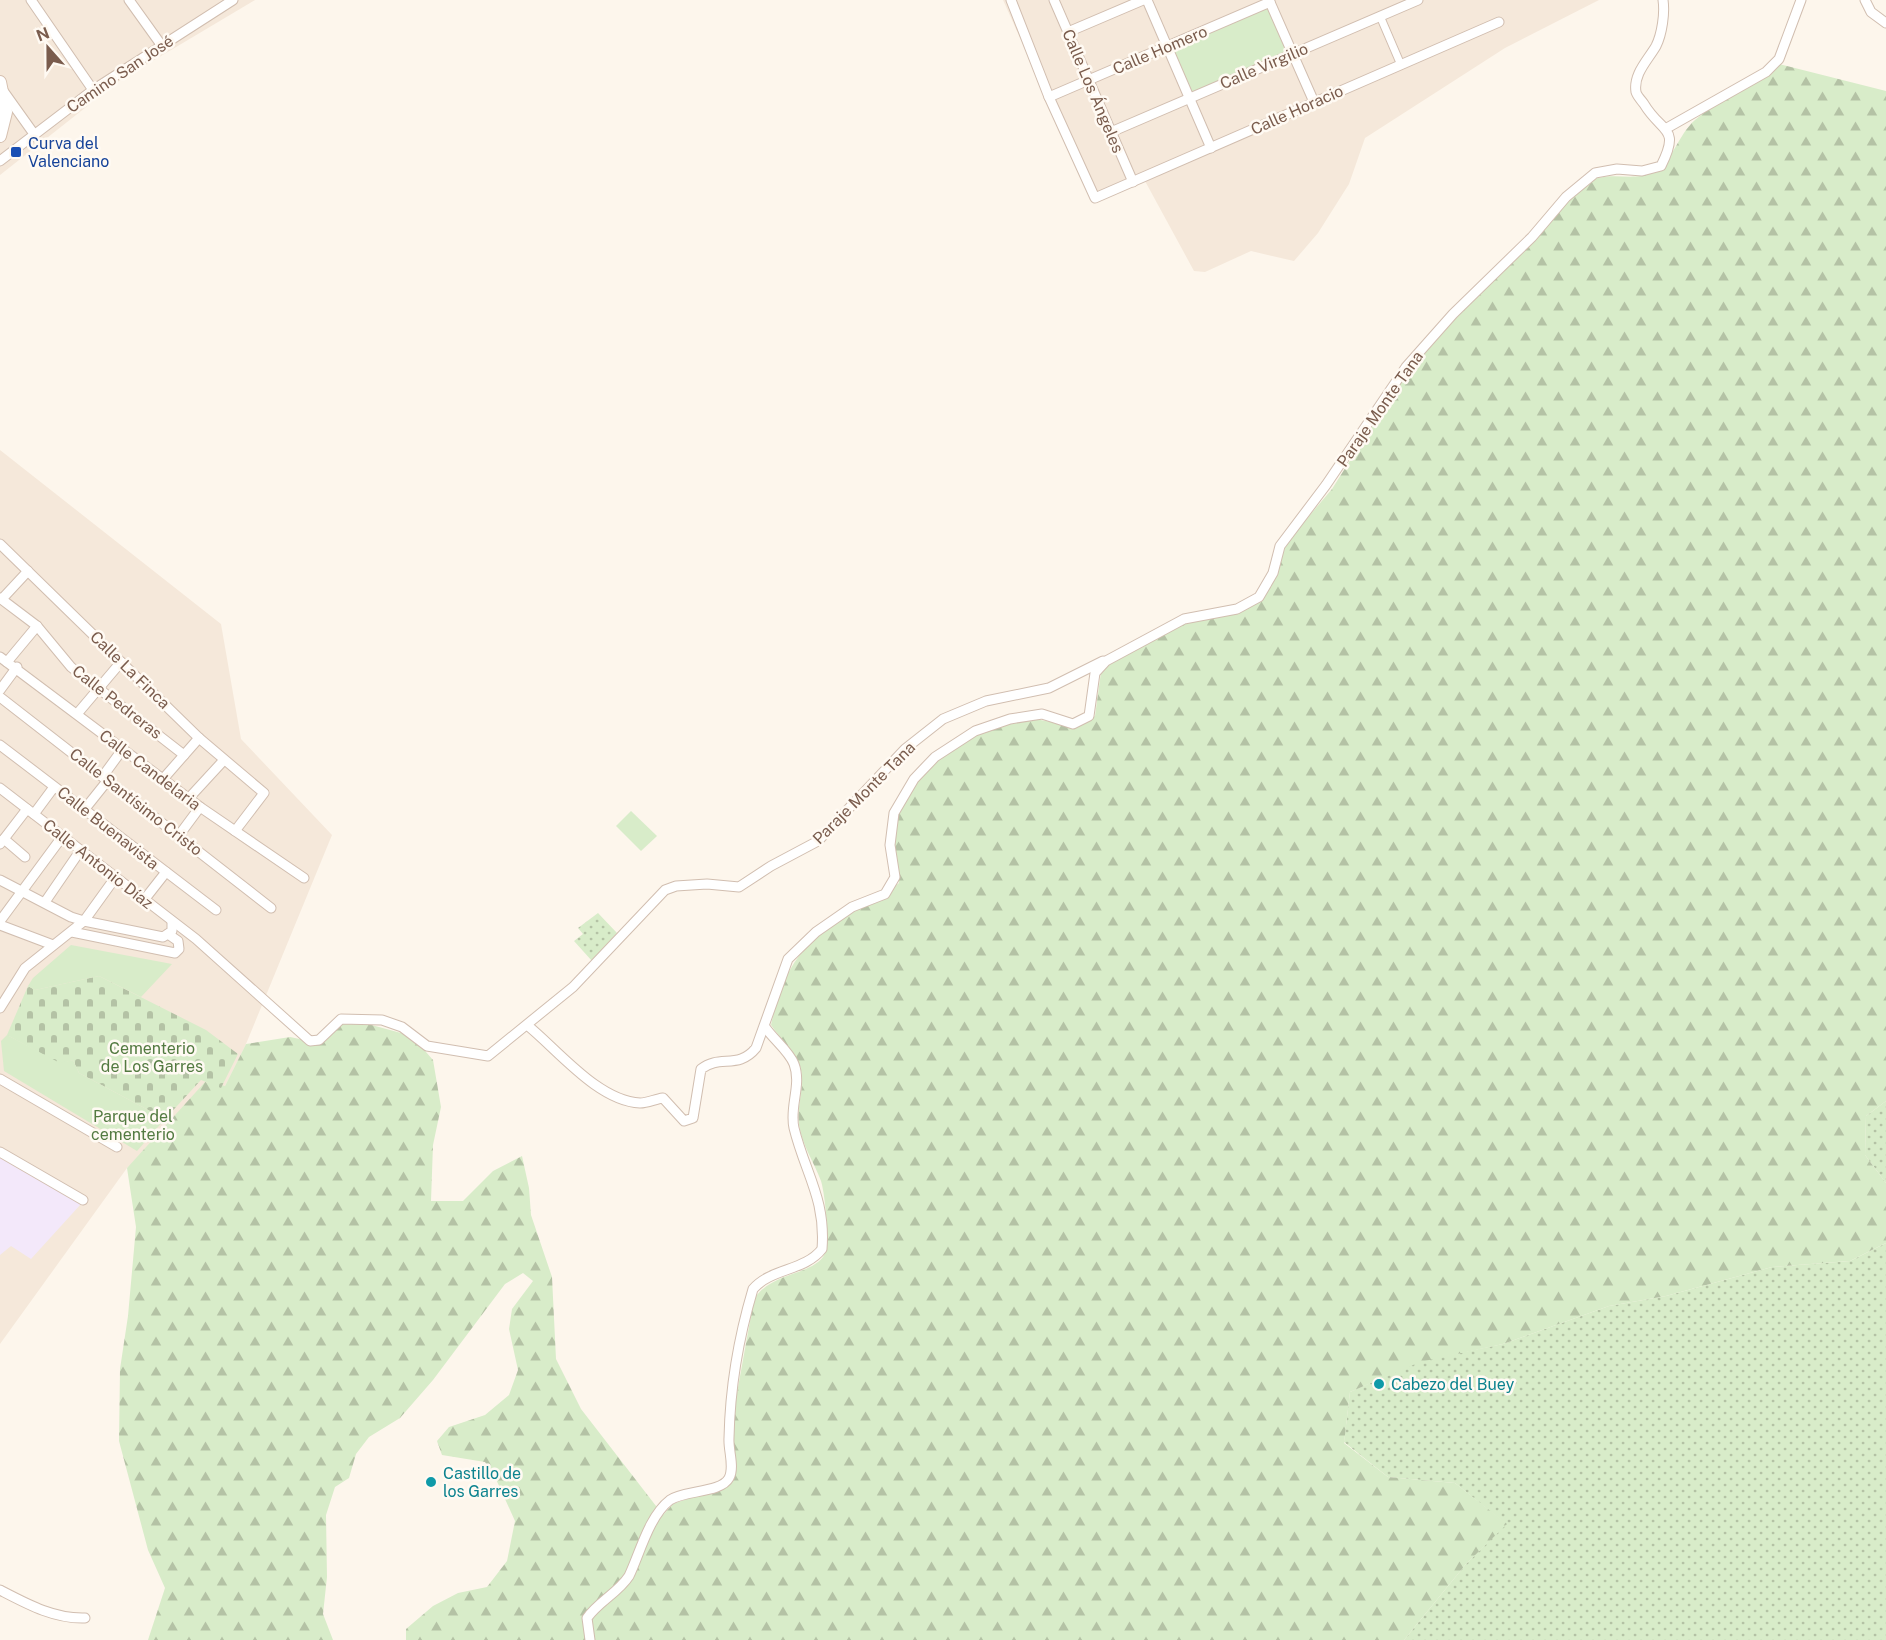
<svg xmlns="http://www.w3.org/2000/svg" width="1886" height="1640" viewBox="0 0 1886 1640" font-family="'Public Sans',sans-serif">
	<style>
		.residential { fill: #f5e8da }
		.education { fill: #f3e8fa }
		.grass { fill: url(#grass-dots) }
		.forest { fill: url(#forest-firs) }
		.cemetery { fill: url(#cemetery-stones) }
		.park { fill: #d8ecc9 }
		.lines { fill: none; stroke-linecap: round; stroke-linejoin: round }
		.pedestrian-casing { stroke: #d1beb0; stroke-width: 9 }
		.minor-casing { stroke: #d1beb0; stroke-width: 11 }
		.secondary-casing { stroke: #d6c0b0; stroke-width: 14 }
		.pedestrian { stroke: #fff; stroke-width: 7 }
		.minor { stroke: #fff; stroke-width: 9 }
		.secondary { stroke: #fff; stroke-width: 12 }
		.transit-dot { fill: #1a4fb4; stroke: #fffaf3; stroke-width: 2 }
		.culture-dot { fill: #0f9aa8; stroke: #fffaf3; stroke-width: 2 }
		.labels { text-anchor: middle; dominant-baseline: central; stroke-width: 5; stroke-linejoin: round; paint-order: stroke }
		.street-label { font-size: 16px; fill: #7a5c4d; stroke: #fffaf3 }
		.transit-label { font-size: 16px; fill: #164399; stroke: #fffaf3; text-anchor: start }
		.park-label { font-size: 16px; fill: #537a41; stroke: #fffaf3 }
		.culture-label { font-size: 16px; fill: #0d838f; stroke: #fffaf3; text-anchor: start }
	</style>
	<defs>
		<pattern id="grass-dots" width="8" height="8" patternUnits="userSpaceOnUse" patternTransform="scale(1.5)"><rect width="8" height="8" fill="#d8ecc9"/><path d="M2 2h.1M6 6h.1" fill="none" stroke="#b4c2a5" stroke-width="1.8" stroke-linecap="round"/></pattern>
		<pattern id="forest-firs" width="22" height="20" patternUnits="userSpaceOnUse" patternTransform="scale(1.5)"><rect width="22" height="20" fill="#d8ecc9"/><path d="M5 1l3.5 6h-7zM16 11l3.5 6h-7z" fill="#b4c2a5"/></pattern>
		<pattern id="cemetery-stones" width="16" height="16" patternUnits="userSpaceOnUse" patternTransform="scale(1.5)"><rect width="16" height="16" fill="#d8ecc9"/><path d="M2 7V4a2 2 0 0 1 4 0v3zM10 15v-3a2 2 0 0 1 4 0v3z" fill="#b4c2a5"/></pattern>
	</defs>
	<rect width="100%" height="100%" fill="#fdf6ec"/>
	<g class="residential">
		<polygon points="0,0 255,0 119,81 0,175"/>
		<polygon points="1003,0 1599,0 1505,48 1365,138 1349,184 1318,233 1294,261 1251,251 1205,272 1194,271 1145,181 1093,201"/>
		<polygon points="0,450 221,624 241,739 332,835 246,1044 225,1086 127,1168 0,1344"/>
	</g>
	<polygon class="education" points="0,1158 81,1204 31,1259 11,1246 0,1255"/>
	<g class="grass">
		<polygon points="598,913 617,933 592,961 574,941 583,934 578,928"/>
		<polygon points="1886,1101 1886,1183 1865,1155 1866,1116"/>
		<polygon points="1886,1243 1886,1640 1404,1640 1466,1564 1506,1524 1455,1483 1388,1477 1344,1442 1350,1392 1420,1361 1503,1344 1609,1306 1666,1296 1772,1267 1850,1261"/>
	</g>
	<path class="forest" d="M1779 64 1886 91V1101L1866 1116 1865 1155 1886 1183V1243L1850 1261 1772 1267 1666 1296 1609 1306 1503 1344 1420 1362 1350 1392 1344 1443 1388 1477 1455 1483 1507 1524 1466 1564 1404 1640H406V1629L433 1606 458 1593 487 1587 507 1561 515 1521 495 1477 485 1462 442 1455 437 1441 449 1427 485 1415 509 1395 518 1370 509 1329 512 1309 533 1281 523 1273 505 1284 433 1380 400 1418 369 1437 356 1454 349 1478 335 1487 326 1515 327 1577 323 1614 333 1640H148L165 1588 148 1550 119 1441 120 1369 128 1316 136 1227 127 1168 205 1082 225 1086 246 1044 290 1037 319 1043 342 1024H368L412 1036 433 1060 441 1107 433 1145 431 1201H463L493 1171 522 1156 529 1188 531 1215 552 1277 556 1359 581 1409 663 1515 673 1504 728 1484 733 1415 754 1299C772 1272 808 1276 823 1257 831 1246 825 1194 821 1181 814 1162 802 1145 799 1125 796 1105 806 1085 800 1066 796 1053 779 1037 771 1025 783 968 802 942 852 913 869 903 884 896 899 883 898 868 892 852 893 838 894 805 935 754 964 740 974 734 987 731 999 727 1007 725 1016 720 1025 719 1058 718 1063 735 1095 716L1101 672 1115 660 1178 624 1238 612 1265 593 1272 584 1287 542 1332 489 1407 370 1442 328 1586 183C1610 169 1632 183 1652 172 1674 161 1677 136 1695 120 1720 99 1752 82 1779 64Z"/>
	<polygon class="cemetery" points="99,976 206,1030 238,1054 221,1088 201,1080 165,1119 79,1073 73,1060 60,1064 7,1035 28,986 35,990"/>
	<g class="park">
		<polygon points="1270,2 1293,54 1190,98 1167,46"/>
		<polygon points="631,811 657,836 641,851 616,826"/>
		<polygon points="71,945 172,964 141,997 99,976 35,990 28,986 33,978"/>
		<polygon points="7,1035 60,1063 73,1060 79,1073 165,1119 137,1151 4,1071 1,1041"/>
	</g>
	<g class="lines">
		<g class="pedestrian-casing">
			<polyline id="pedestrian" points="1380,16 1401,65"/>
		</g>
		<g class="minor-casing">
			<g id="minor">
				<polyline points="31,0 93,90"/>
				<polyline points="129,0 162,46"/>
				<polyline points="1011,0 1049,97 1095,198 1499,22"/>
				<polyline points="1054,0 1133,182"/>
				<polyline points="1147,0 1211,148"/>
				<polyline points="1269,0 1314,102"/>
				<polyline points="1865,0 1871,12 1886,23"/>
				<polyline points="1068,32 1143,0"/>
				<polyline points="4,92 34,134"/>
				<polyline points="1049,97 1270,2"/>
				<polyline points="1667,128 1766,72 1779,59 1801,0"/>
				<polyline points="1111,132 1418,0"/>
				<polyline points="0,161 93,90 233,0"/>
				<polyline points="0,544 199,738 264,793 235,831"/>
				<polyline points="0,598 37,626 71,667 184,755"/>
				<polyline points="2,599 28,571"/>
				<polyline points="0,657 200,807 304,878"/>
				<polyline points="7,662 37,626"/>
				<polyline points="0,690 17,667"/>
				<polyline points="0,697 271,908"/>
				<polyline points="77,714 121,662"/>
				<polyline points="0,745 216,910"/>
				<polyline points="103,776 122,750"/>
				<polyline points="163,779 199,738"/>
				<polyline points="0,788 196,939 310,1041 319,1040 341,1019 382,1020 402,1027 427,1046 488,1056 573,987 665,890 676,886 707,884 739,887 771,866 818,841 905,749 943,719 986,701 1049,688 1103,661"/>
				<polyline points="189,798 224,760"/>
				<polyline points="84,810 108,780"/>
				<polyline points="34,814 54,787"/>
				<polyline points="180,834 200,807"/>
				<polyline points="4,839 25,857"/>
				<polyline points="0,844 27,809"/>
				<polyline points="0,880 71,917 84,921 163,937 172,931 172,922"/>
				<polyline points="144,900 166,872"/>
				<polyline points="45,902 80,851"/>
				<polyline points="0,921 62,837"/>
				<polyline points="0,925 53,945"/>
				<polyline points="72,932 175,953 179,949 178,941 168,934"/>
				<polyline points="0,1008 25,968 84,921 115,878"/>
				<path d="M527 1025C558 1050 598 1101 640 1103 648 1103 655 1099 663 1098L684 1121 693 1118 701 1069C720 1054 738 1070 756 1048L788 959 816 932 852 907 885 894 895 877 890 845 894 813 914 779 935 757 975 731 1010 719 1042 714 1073 724 1089 716 1095 673 1106 661 1184 619 1237 609 1259 597 1273 573 1280 546 1326 485 1406 367 1453 314 1532 237 1566 197 1595 173 1617 169 1642 171 1661 166C1681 126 1662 134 1644 104 1642 101 1637 96 1636 92 1633 74 1648 60 1656 46 1662 34 1665 13 1663 0"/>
				<polyline points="0,1079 117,1147"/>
				<polyline points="0,1152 83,1200"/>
				<path d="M0 1590C27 1604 54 1619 85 1618"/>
				<path d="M590 1640 587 1618C599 1601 618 1593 629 1576 640 1553 649 1516 670 1500 685 1490 721 1493 729 1478 735 1467 728 1450 729 1438 730 1389 739 1336 753 1289 771 1268 805 1271 822 1249 826 1199 805 1173 794 1128 789 1107 802 1085 794 1064 789 1051 773 1039 765 1027"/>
			</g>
		</g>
		<g class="secondary-casing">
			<polyline id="secondary" points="0,82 6,112 0,136"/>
		</g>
		<use href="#pedestrian" class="pedestrian"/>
		<use href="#minor" class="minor"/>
		<use href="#secondary" class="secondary"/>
	</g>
	<rect class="transit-dot" x="10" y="146" width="12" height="12" rx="3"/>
	<g class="culture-dot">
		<circle cx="1379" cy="1384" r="6"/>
		<circle cx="431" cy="1482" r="6"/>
	</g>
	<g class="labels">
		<g class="street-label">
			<text transform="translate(1160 50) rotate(-23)">Calle Homero</text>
			<text transform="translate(1264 66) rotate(-23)">Calle Virgilio</text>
			<text transform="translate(120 74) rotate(-34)">Camino San José</text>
			<text transform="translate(1093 91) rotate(67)">Calle Los Ángeles</text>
			<text transform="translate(1297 110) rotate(-24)">Calle Horacio</text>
			<text transform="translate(1380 409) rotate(-55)">Paraje Monte Tana</text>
			<text transform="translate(130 670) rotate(44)">Calle La Finca</text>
			<text transform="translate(117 702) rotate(38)">Calle Pedreras</text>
			<text transform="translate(150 770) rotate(37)">Calle Candelaria</text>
			<text transform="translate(864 793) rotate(-45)">Paraje Monte Tana</text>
			<text transform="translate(136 802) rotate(38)">Calle Santísimo Cristo</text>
			<text transform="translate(108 828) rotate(38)">Calle Buenavista</text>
			<text transform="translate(98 864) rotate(38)">Calle Antonio Díaz</text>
		</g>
		<g class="transit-label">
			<text x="28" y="143">Curva del<tspan x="28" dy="18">Valenciano</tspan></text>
		</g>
		<g class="park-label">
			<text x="152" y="1048">Cementerio<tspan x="152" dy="18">de Los Garres</tspan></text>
			<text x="133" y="1116">Parque del<tspan x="133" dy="18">cementerio</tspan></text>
		</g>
		<g class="culture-label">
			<text x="1391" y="1384">Cabezo del Buey</text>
			<text x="443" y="1473">Castillo de<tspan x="443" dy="18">los Garres</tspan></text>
		</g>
	</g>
	<g transform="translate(48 48) rotate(339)" stroke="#fffaf3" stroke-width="4.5" paint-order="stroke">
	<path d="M0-4.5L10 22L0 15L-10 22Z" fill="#7a5c4d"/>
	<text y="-9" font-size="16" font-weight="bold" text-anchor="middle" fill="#7a5c4d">N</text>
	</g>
</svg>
